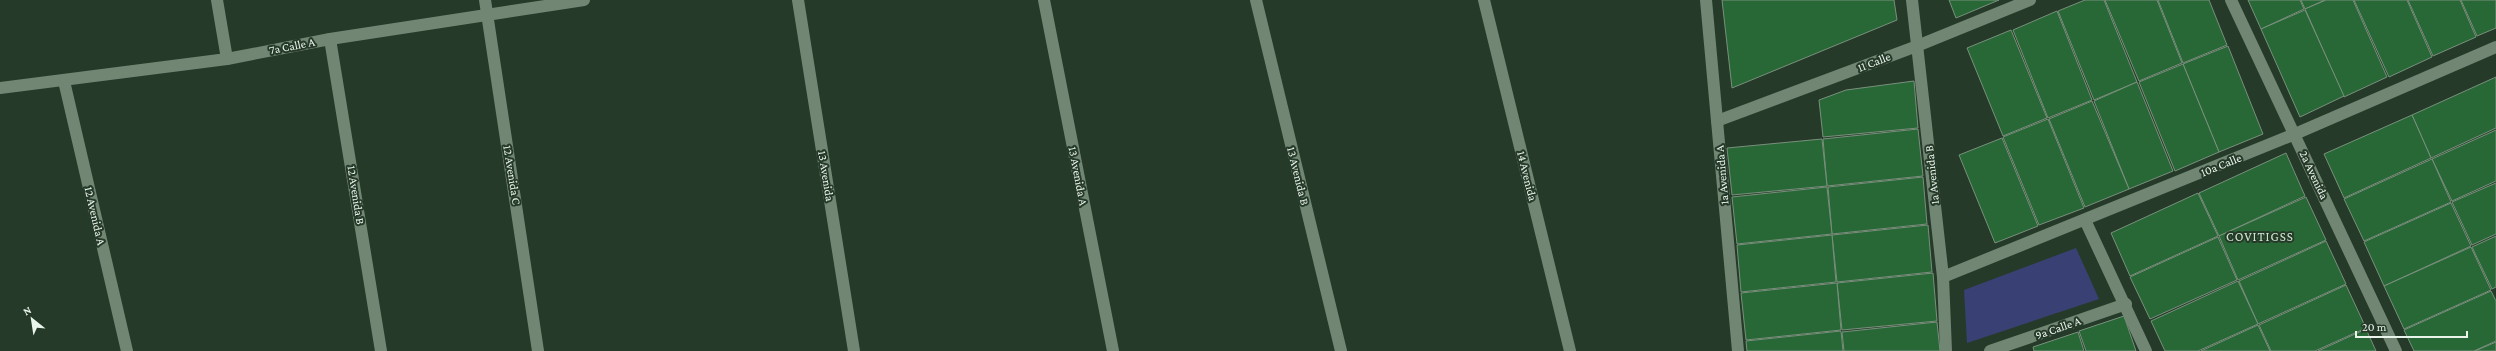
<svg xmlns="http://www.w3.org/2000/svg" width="2496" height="351" viewBox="0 0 2496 351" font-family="'Crimson Pro',serif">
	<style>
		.green { fill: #394073 }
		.building { fill: #286837; stroke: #79907c }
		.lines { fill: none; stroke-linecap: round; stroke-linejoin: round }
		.minor { stroke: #718774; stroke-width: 12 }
		.labels { text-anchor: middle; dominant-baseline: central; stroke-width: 4; stroke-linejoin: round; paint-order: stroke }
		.street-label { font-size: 12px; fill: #e9f5eb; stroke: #263a29 }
		.neighbourhood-label { font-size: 13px; letter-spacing: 1px; fill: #cde5d0; stroke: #263a29 }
	</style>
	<rect width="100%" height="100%" fill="#263a29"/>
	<polygon class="green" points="2076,248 2099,299 1967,343 1964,290"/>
	<g class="building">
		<polygon points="1722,0 1894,0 1897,20 1732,88"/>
		<polygon points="1949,0 1999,0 1956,18"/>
		<polygon points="2085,0 2104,0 2137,82 2094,100 2058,11"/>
		<polygon points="2105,0 2157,0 2182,63 2139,81"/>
		<polygon points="2158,0 2209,0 2227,45 2183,63"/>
		<polygon points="2248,0 2300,0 2304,9 2261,29"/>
		<polygon points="2301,0 2325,0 2305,9"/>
		<polygon points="2326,0 2353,0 2387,77 2344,97 2305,9"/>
		<polygon points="2354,0 2407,0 2432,57 2389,77"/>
		<polygon points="2408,0 2460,0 2476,37 2433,56"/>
		<polygon points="2461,0 2496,0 2496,28 2477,36"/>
		<polygon points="2305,10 2344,96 2300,117 2261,29"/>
		<polygon points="2057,11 2092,100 2048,118 2013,30"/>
		<polygon points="2011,30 2047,118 2003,136 1967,48"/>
		<polygon points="2228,46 2263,134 2219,152 2183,64"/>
		<polygon points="2183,64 2219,152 2175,171 2139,82"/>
		<polygon points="2496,77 2496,128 2431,158 2412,115"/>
		<polygon points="1914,81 1918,128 1823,137 1819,100 1846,90"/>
		<polygon points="2137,82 2173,171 2129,189 2094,101"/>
		<polygon points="2092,101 2129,189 2085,207 2049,119"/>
		<polygon points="2412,115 2431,158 2344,198 2324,154"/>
		<polygon points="2048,119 2084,208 2039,225 2003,137"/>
		<polygon points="1918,129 1923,176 1827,186 1823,139"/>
		<polygon points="2496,130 2496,181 2452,201 2432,159"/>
		<polygon points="2002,138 2038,226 1995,243 1959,155"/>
		<polygon points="1822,139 1827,186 1732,195 1727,148"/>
		<polygon points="2286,153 2305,196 2219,236 2199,193"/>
		<polygon points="2432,159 2451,202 2364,241 2344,199"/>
		<polygon points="1923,177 1927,224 1832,234 1828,187"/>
		<polygon points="2496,183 2496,234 2472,245 2452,202"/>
		<polygon points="1827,187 1832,234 1737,244 1732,197"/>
		<polygon points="2198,193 2218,236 2130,276 2111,233"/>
		<polygon points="2306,197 2326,240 2238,280 2219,236"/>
		<polygon points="2451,203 2471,246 2384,286 2364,242"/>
		<polygon points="1928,225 1932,272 1837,282 1832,235"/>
		<polygon points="1832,235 1836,282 1741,292 1737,245"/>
		<polygon points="2496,236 2496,287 2492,289 2472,247"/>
		<polygon points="2218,237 2237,280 2150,319 2130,277"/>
		<polygon points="2326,241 2346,284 2258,324 2239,281"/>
		<polygon points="2471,247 2491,290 2404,329 2384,286"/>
		<polygon points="1933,273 1937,321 1842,330 1837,283"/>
		<polygon points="2238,281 2258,324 2198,351 2165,351 2151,321"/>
		<polygon points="1837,283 1841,330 1746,340 1741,293"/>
		<polygon points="2346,285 2366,328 2315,351 2271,351 2259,325"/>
		<polygon points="2491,291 2496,301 2496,341 2474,351 2414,351 2404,330"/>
		<polygon points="2124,316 2136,351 2086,351 2079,331"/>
		<polygon points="1937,322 1940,351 1844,351 1842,332"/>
		<polygon points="2258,325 2270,351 2201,351"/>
		<polygon points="2366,329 2376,351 2318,351"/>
		<polygon points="1841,331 1843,351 1747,351 1746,341"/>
		<polygon points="2078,332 2084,351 2034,351 2033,347"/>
		<polygon points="2496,342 2496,351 2475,351"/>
	</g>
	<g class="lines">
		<g class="minor">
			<polyline points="217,0 227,59"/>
			<polyline points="485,0 538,351"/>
			<polyline points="798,0 854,351"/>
			<polyline points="1044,0 1113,351"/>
			<polyline points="1256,0 1341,351"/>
			<polyline points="1484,0 1570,351"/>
			<polyline points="1706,0 1738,351"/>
			<polyline points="1912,0 1943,277 1946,351"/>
			<polyline points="2231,0 2396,351"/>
			<polyline points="330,39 381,351"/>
			<polyline points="64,81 127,351"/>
			<polyline points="0,88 227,59 330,39 584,0"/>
			<polyline points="1717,121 1917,46 2030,0"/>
			<polyline points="2085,220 2146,351"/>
			<polyline points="1943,277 2295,134 2496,47"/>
			<polyline points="1990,351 2126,304"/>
		</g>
	</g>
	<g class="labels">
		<g class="street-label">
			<text transform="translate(292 46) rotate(-11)">7a Calle A</text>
			<text transform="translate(1874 62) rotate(-21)">11 Calle</text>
			<text transform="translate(2221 165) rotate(-22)">10a Calle</text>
			<text transform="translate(512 175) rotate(81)">12 Avenida C</text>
			<text transform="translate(1722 175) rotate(-95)">1a Avenida A</text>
			<text transform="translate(1932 175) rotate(-96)">1a Avenida B</text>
			<text transform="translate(2314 175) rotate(65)">2a Avenida</text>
			<text transform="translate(826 176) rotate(81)">13 Avenida</text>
			<text transform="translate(1078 176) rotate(79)">13 Avenida A</text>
			<text transform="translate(1298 176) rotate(76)">13 Avenida B</text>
			<text transform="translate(1527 176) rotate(76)">14 Avenida</text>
			<text transform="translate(356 195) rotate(81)">12 Avenida B</text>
			<text transform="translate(95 216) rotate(77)">12 Avenida A</text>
			<text transform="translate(2058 328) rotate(-19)">9a Calle A</text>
		</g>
		<g class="neighbourhood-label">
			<text x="2260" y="236">COVITIGSS</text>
		</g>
	</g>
	<g transform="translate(32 319) rotate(330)" stroke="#263a29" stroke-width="3" paint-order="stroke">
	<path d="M0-3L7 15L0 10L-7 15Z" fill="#e9f5eb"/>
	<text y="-6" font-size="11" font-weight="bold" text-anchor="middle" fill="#e9f5eb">N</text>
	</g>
	<path d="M2356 331v6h111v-6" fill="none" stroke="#e9f5eb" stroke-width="2"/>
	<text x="2362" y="331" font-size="12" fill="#e9f5eb" stroke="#263a29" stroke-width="3" paint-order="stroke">20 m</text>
</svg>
